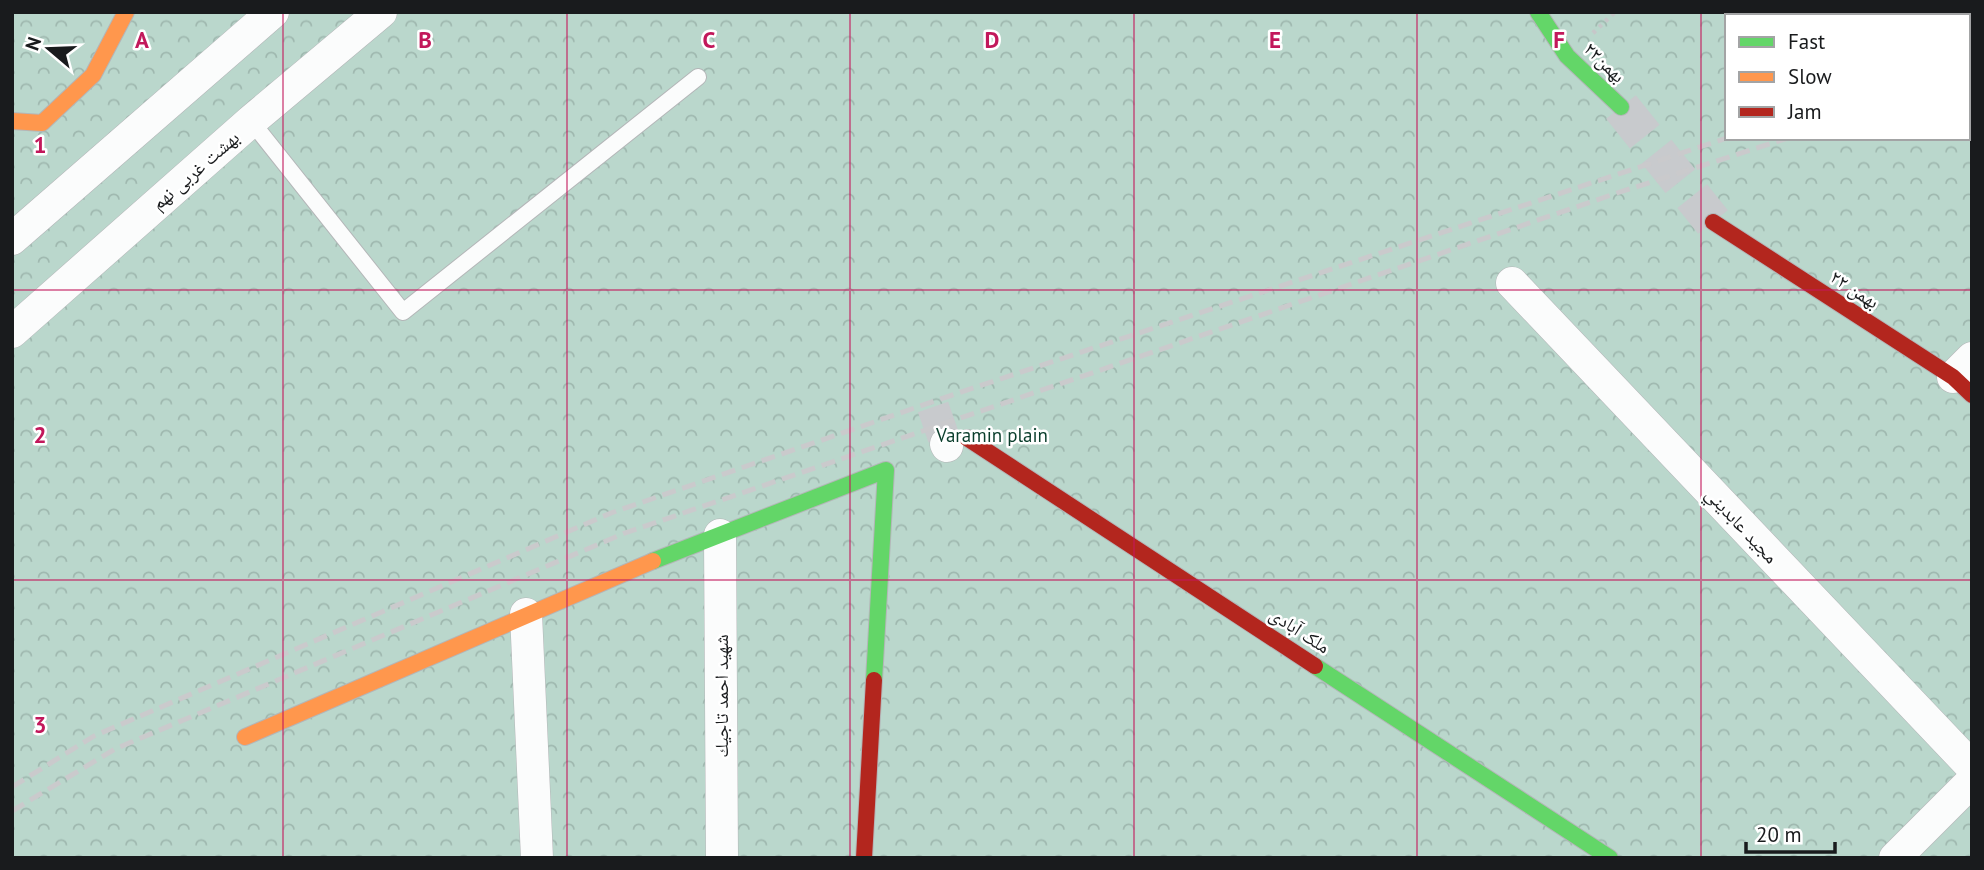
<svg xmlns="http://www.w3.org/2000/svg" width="1984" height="870" viewBox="0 0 1984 870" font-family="'PT Sans','Noto Naskh Arabic',sans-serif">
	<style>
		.park { fill: url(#park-crowns); fill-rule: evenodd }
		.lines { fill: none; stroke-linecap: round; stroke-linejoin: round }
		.street-tunnel { stroke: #c8cacd; stroke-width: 32; stroke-dasharray: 32 16; stroke-linecap: butt }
		.secondary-tunnel { stroke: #c8cacd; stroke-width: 38; stroke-dasharray: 38 19; stroke-linecap: butt }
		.lane-casing { stroke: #b4b6b8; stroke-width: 18 }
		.street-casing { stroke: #b4b6b8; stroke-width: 33 }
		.fast-casing { stroke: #b4b6b8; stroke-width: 18 }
		.slow-casing { stroke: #b4b6b8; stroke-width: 18 }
		.jam-casing { stroke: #b4b6b8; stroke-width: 18 }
		.path { stroke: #c6c7c9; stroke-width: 4.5; stroke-dasharray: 3.5 5; stroke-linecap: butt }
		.lane { stroke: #fbfcfc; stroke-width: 16 }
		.street { stroke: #fbfcfc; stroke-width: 32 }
		.fast { stroke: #63d668; stroke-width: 16 }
		.slow { stroke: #ff974d; stroke-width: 16 }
		.jam { stroke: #b3261e; stroke-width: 16 }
		.rail { stroke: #cacacc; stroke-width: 5; stroke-dasharray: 14 7; stroke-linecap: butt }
		.grid { fill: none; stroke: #c2185b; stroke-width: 2; stroke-opacity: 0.55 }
		.labels { text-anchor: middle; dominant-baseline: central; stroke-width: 5; stroke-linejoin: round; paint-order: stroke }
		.street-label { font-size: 19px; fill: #191b1d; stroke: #fff }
		.park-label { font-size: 19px; fill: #093d2b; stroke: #fff }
		.grid-label { font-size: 23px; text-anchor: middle; font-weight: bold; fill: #c2185b; stroke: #fff; stroke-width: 5; stroke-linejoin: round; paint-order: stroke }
	</style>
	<defs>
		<pattern id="park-crowns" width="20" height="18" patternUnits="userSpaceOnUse" patternTransform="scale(1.75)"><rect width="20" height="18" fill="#bad7cc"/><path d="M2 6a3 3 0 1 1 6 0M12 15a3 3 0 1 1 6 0" fill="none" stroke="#9fb8af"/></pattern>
	</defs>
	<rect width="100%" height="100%" fill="#e7e9ec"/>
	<path class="park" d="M12 12H1972V858H12ZM1727 16H1968V138H1727Z"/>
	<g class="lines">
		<polyline class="street-tunnel" points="933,407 946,444"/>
		<polyline class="secondary-tunnel" points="1621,107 1713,222"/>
		<g class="lane-casing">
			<polyline id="lane" points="251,121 403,312 698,77"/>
		</g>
		<g class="street-casing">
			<g id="street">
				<polyline points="12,239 273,12"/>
				<polyline points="1512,283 1972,767"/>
				<polyline points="12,332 251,121 381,12"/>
				<polyline points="1953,377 1972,358"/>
				<polyline points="946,444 947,446"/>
				<polyline points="720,535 722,858"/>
				<polyline points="526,614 537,858"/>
				<polyline points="1895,858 1972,781"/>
			</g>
		</g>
		<g class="fast-casing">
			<g id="fast">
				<polyline points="1538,12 1567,56 1621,107"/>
				<polyline points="653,561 886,470 874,680"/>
				<polyline points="1315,666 1610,858"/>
			</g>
		</g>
		<g class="slow-casing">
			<g id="slow">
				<polyline points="12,121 42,123 93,75 126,12"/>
				<polyline points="245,737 653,561"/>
			</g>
		</g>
		<g class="jam-casing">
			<g id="jam">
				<polyline points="1713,222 1953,377 1972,395"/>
				<polyline points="967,438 1315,666"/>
				<polyline points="864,858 874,680"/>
			</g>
		</g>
		<polyline class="path" points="1593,33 1615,12"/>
		<use href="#lane" class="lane"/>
		<use href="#street" class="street"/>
		<use href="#fast" class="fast"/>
		<use href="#slow" class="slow"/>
		<use href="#jam" class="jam"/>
		<g class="rail">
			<polyline points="1968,59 1972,58"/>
			<polyline points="1968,80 1972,79"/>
			<polyline points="12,787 94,736 611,513 955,394 1727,138"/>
			<polyline points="12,811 115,749 625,533 1617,193 1788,138"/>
		</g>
	</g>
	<path class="grid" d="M283 12V858M567 12V858M850 12V858M1134 12V858M1417 12V858M1701 12V858M12 290H1972M12 580H1972"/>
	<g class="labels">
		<g class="street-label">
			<text transform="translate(1605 62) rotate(44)">۲۲بهمن</text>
			<text transform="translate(195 170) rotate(-41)">بهشت غربی نهم</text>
			<text transform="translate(1855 289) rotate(33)">۲۲ بهمن</text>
			<text transform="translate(1742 525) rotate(47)">مجيد عابديني</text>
			<text transform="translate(1300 630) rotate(33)">ملک آبادی</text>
			<text transform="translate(721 696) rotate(-90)">شهيد احمد تاجيك</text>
		</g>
		<g class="park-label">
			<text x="992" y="435">Varamin plain</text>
		</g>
	</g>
	<g class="grid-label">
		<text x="142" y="48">A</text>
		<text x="425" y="48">B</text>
		<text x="709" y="48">C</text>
		<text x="992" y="48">D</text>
		<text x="1275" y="48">E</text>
		<text x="1559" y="48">F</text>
		<text x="40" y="153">1</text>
		<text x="40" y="443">2</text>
		<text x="40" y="733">3</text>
	</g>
	<rect width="1984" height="870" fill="none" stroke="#191b1d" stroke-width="28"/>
	<rect x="1725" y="14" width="245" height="126" fill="#ffffff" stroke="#a3a4a5" stroke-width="2"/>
	<rect x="1739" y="37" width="35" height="10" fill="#63d668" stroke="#a3a4a5" stroke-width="2"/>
	<text x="1788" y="49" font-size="21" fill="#191b1d">Fast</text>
	<rect x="1739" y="72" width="35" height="10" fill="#ff974d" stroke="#a3a4a5" stroke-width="2"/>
	<text x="1788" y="84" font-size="21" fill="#191b1d">Slow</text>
	<rect x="1739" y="107" width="35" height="10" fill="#b3261e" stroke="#a3a4a5" stroke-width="2"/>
	<text x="1788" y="119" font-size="21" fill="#191b1d">Jam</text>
	<g transform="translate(49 49) rotate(289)" stroke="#ffffff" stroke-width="5" paint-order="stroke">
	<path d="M0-5L12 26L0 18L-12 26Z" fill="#191b1d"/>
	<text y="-10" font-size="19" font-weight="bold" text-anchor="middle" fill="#191b1d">N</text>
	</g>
	<path d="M1746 842v10h89v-10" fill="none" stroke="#191b1d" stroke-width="3.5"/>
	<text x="1756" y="842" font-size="21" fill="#191b1d" stroke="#ffffff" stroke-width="5" paint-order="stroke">20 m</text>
</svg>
